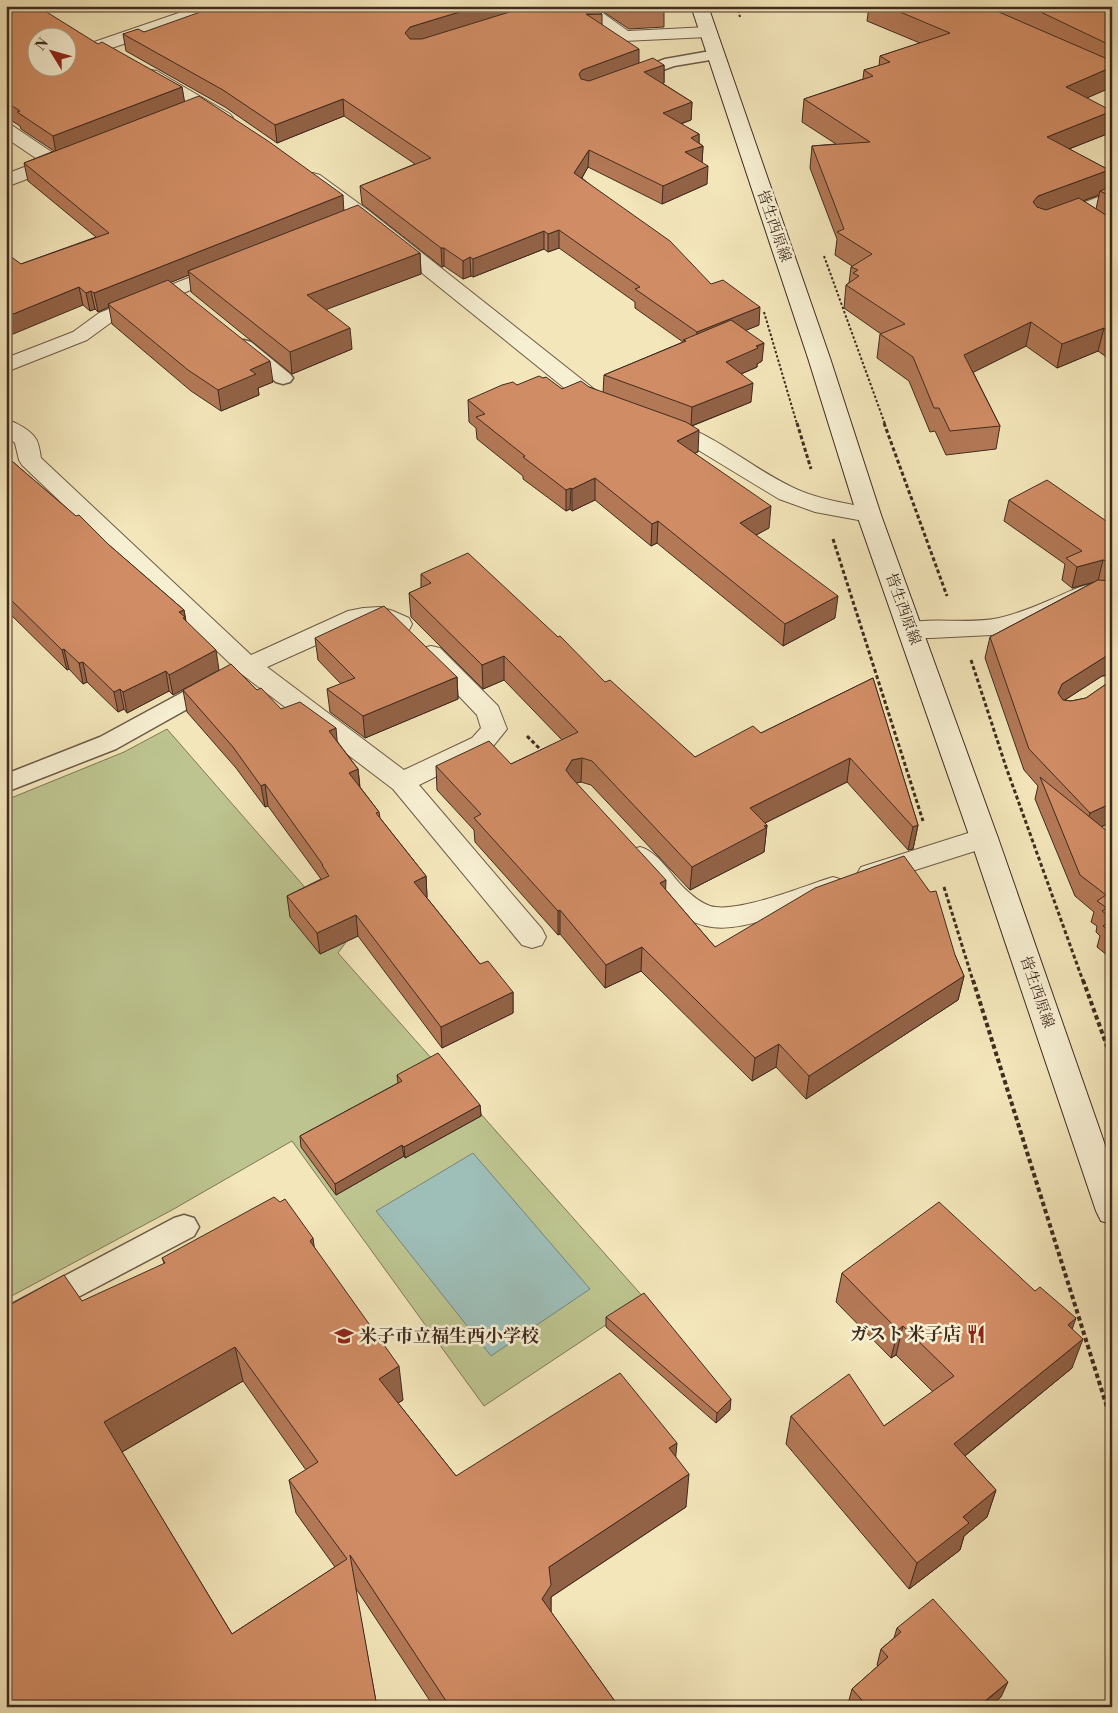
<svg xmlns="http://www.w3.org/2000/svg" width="1118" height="1713" viewBox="0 0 1118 1713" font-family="'Libre Bodoni','Noto Serif JP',serif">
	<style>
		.green { fill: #bdc48f; stroke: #7e7858 }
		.water { fill: #9ebeb8; stroke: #78837b }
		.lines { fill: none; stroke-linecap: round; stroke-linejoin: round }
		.service-casing { stroke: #6d5a46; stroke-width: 3 }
		.minor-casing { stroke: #6d5a46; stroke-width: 2 }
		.secondary-casing { stroke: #402b20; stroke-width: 2 }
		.path-far2 { stroke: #402b20; stroke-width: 2; stroke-dasharray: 2.5 2; stroke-linecap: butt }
		.path-far1 { stroke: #402b20; stroke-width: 3; stroke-dasharray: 4 2.5; stroke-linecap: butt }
		.path { stroke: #402b20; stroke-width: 4; stroke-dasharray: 4.5 3; stroke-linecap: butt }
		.service { fill: #f7efd2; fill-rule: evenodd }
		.minor { fill: #f7efd2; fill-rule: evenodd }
		.secondary { fill: #f7efd2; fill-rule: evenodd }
		.wall { fill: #b37856; stroke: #402b20; fill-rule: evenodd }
		.shaded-wall { fill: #926246; stroke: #402b20 }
		.building { fill: #d08c64; stroke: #402b20; fill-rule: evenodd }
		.labels { text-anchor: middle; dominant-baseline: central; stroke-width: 5; stroke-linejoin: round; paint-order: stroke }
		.street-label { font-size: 15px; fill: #402b20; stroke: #f7efd2 }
		.near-poi-label { font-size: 18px; font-weight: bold; fill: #402b20; stroke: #f7efd2; text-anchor: end }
	</style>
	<rect width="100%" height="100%" fill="#f3e6ba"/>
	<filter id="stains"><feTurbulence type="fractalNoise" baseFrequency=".004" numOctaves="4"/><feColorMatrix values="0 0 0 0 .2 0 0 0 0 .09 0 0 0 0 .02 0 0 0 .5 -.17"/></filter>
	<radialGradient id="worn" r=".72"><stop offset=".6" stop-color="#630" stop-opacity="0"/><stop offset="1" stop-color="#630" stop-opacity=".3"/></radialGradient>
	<polygon class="green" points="167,729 349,938 338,953 645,1299 484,1406 292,1141 172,1210 6,1299 6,800 124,752"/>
	<polygon class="water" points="473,1153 590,1289 491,1356 376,1211"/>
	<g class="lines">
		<g class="service-casing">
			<g id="service">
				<polygon points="716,50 722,52 724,55 722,58 674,66 633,81 627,79 625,76 627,73 665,59"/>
				<polygon points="244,340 251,342 290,374 293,378 290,382 283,384 276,382 237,350 234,346 237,342"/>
				<polygon points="215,676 223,679 227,684 223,689 116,749 6,792 6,774 100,737 207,679"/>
				<polygon points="184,1215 194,1218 199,1227 194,1236 6,1335 6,1307 174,1218"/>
			</g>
		</g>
		<g class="minor-casing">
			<g id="minor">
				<polygon points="199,6 224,6 222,10 106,50 100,51 94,50 91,46 94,42"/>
				<polygon points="567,6 593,6 628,31 708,27 714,28 717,32 714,36 708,37 624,41 618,40 581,14 569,10"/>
				<polygon points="151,70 157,71 230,114 233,118 230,122 224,123 218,122 145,79 142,75 145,71"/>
				<polygon points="6,125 13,126 56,155 62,153 69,155 71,159 69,163 6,187 6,174 40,161 6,138"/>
				<path d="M313 173 320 175 369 211 599 393 613 401 616 406 613 411C601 414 594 409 583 403L355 219 306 183 303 179 306 175Z"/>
				<polygon points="1112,192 1112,205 1057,225 1050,223 1047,219 1050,215"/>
				<polygon points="224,264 231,266 234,270 231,274 113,321 87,340 6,372 6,358 73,332 99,313"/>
				<path d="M6 419C15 422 31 430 36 439 39 444 40 452 41 458L251 655 348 611 363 608 380 607 393 611 409 618 412 624 409 630 400 632 379 623 363 624 267 667 404 770 472 738 481 728 477 715 419 654 422 648 431 646 440 648 498 706 507 729 490 750 419 785 542 929 546 937 542 945 532 948 522 945 393 789 239 672 22 465 19 460 15 443 6 436Z"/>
				<path d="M664 419C714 432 750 468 796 489 822 501 850 503 877 510L881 515 877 520 869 522 815 512 779 499 685 442 656 431 653 426 656 421Z"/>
				<path d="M1098 583 1112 585V602L1093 599 1043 621 992 635 931 638H911L902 636 899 630 902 624C933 616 967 625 999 618 1016 614 1034 607 1050 600 1066 593 1080 585 1098 583Z"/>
				<polygon points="984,828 994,831 998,838 994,845 871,884 861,881 857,874 861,867"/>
				<path d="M640 847C658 852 669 872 682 886 689 893 699 902 710 906 738 914 803 886 833 877L843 880 847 887 843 894C821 901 799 909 777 916 725 933 696 936 655 893 645 882 634 870 626 857L630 850Z"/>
			</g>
		</g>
		<g class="secondary-casing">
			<polygon id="secondary" points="691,6 708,6 830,358 881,515 998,838 1112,1165 1112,1224 1101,1221 1096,1211 970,838 857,515 808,358"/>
		</g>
		<g class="path-far2">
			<polyline points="737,6 740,17"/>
			<polyline points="824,256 885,424"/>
			<polyline points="764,312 797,424"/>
		</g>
		<g class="path-far1">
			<polyline points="797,423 811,469"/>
			<polyline points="884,423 947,596"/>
			<polyline points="833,539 923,821"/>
			<polyline points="971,660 1006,767 1083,981"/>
			<polyline points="527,736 544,753"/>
			<polyline points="944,887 973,981"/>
		</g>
		<g class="path">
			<polyline points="973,980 1112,1423"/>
			<polyline points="1083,980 1112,1060"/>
		</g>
		<use href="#service" class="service"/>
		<use href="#minor" class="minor"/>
		<use href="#secondary" class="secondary"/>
	</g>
	<g class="wall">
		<polygon points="6,6 98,44 182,87 184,102 344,210 420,253 421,274 326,309 352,349 292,374 191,292 189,275 171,282 273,382 258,388 259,395 221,411 191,391 112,324 109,307 98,312 95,309 90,311 83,305 21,264 96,237 28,181 24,163 54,151 21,129 20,126 6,117"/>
		<polygon points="595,6 663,6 664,10 664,27 629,29"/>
		<path d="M869 6H1112V87L1086 98 1107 134 1069 149 1109 170 1105 188 1112 186V361L1098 351 1057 368 1026 346 973 372 1000 426 996 449 946 455 935 431 930 432 909 381 877 358 880 334H881L844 308 846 285 849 283 851 267 852 266 835 255 837 239 810 168 812 146 836 144 802 122 804 99 863 79 864 70 879 66 880 56 920 43 867 21ZM1099 195 1096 209 1083 201Z"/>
		<polygon points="602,14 602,25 639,63 664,65 664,83 662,83 692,102 691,120 681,124 699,134 699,143 703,146 702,163 707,184 662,204 588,167 582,178 711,284 759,325 746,330 762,361 757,364 757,367 741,374 751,402 692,426 698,452 695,453 769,528 756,535 835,618 783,646 657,543 651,546 595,500 572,511 570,509 566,511 523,479 523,476 477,439 476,428 469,422 468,400 543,378 562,389 589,387 603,393 604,375 683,342 635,308 635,302 559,248 548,252 544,249 473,277 471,276 463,279 444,266 442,267 362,204 360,186 415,164 344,116 277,143 225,107 126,51 123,34 144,32"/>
		<polygon points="6,456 184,610 186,621 173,695 169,691 127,713 124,709 118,712 87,682 83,684 69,669 67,670 6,610"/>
		<polygon points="1009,500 1112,525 1112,675 1102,676 1065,700 1071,701 1086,698 1112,680 1112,822 1101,827 1112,835 1112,959 1097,947 1100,936 1096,932 1097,926 1091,922 1094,912 1075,896 1035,799 1038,786 1024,770 985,658 990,637 1094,582 1072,588 1062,580 1065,564 1004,521"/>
		<polygon points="421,574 605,682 695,757 761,733 873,678 918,825 913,849 908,850 847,782 765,823 767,825 764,852 690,890 591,785 581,782 576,783 665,889 715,947 955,955 964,976 958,1000 806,1099 776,1067 752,1081 641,971 605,988 560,934 558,935 475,842 474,830 437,790 436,766 511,764 562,740 504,680 483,689 411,617 409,593 421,588"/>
		<polygon points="315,638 457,677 458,699 365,738 330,712 327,689 341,684 318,660"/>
		<polygon points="183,690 257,690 281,709 337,741 358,769 360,787 379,812 380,818 426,876 427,898 480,964 513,992 513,1013 442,1048 358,936 320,954 290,917 287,896 321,879 268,806 265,807 236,768 187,712"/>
		<polygon points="397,1075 480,1105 481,1116 405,1158 404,1156 336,1195 301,1147 300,1136 398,1083"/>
		<path d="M314 1247 403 1400 398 1403 456 1476 676 1457 686 1507 551 1597V1612L619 1707H434L355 1587 377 1707H6L164 1263 162 1258ZM243 1381 306 1470 289 1480 296 1513 335 1567 232 1634 122 1452Z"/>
		<polygon points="842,1273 1072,1329 1072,1368 965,1456 996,1490 987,1517 964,1536 960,1550 909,1589 786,1444 791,1416 884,1426 933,1392 896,1355 891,1358 836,1302"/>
		<polygon points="606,1317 730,1410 716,1423 606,1327"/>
		<polygon points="897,1628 1001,1697 990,1707 850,1707 848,1704 852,1689 878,1666 877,1665 881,1649 894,1638"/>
	</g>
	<g class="shaded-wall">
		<polygon points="479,6 535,6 410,44 405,33 410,27"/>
		<polygon points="639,49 639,66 578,91 579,74 582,70"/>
		<polygon points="664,65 664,83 644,89 644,72"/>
		<polygon points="1112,67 1112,87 1062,109 1066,87"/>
		<polygon points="182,87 185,104 56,153 53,136"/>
		<polygon points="343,99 344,116 277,143 275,125"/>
		<polygon points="692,102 691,120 662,130 663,113"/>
		<polygon points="1112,111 1107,134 1043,159 1047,137"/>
		<polygon points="699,134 699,148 703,146 702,164 685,152 691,138"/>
		<polygon points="589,150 588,167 574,191 574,173"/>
		<polygon points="708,166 707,184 662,204 663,186"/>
		<polygon points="1109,170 1105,193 1100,191 1099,195 1033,219 1033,202 1038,196"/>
		<polygon points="343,195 344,214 188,271 189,275 112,306 108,304 109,307 98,312 94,293"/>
		<polygon points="559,230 559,248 548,252 548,234"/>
		<polygon points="544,231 544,249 473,277 473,259"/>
		<polygon points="441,248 444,248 444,266 442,267"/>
		<polygon points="420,253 421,274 309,316 307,295"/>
		<polygon points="470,257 471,276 463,279 463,261"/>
		<polygon points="79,287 83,305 6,337 6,317"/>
		<polygon points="91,291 95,309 90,311 86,293"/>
		<polygon points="760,307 759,325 695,351 697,332"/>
		<polygon points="1031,322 1026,346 960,379 964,355"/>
		<polygon points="350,328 352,349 292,374 290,352"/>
		<polygon points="1104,328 1098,351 1057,368 1062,344"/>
		<polygon points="764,343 762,361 757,364 757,367 725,381 726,362"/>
		<polygon points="270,361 273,382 258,388 259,395 221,411 218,390 250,370"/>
		<polygon points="753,383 751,402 691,426 692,407"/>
		<polygon points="699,430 698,452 676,462 677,441"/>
		<polygon points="595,478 595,500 572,511 572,489"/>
		<polygon points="571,488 570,509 566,511 566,490"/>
		<polygon points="771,506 769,528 738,545 740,523"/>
		<polygon points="658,521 657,543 651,546 652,524"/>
		<polygon points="1103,560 1098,581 1072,588 1077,567"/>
		<polygon points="838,596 835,618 783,646 785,624"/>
		<polygon points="184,610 188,637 179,612"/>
		<polygon points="64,649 69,669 67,670 62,650"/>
		<polygon points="216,650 219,670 173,695 169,675"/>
		<polygon points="1112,654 1112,675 1102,676 1057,705 1058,693 1062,684 1108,655"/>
		<polygon points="504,656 504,680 483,689 482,665"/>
		<polygon points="83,662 87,682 83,684 79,663"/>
		<polygon points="166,671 169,691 127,713 123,692"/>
		<polygon points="457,677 458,699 365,738 363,716"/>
		<polygon points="120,689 124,709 118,712 114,692"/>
		<polygon points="336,728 338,750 329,731"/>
		<polygon points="582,758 581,782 572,784 566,770 572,760"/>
		<polygon points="850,758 847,782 747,832 750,808"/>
		<polygon points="358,769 360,790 349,773"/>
		<polygon points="265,784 268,806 265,807 261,786"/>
		<polygon points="1112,803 1112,822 1084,834 1090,813"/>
		<polygon points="767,825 764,852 690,890 692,867"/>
		<polygon points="918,825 913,849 908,850 913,827"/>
		<polygon points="426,876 427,897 415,903 414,882"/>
		<polygon points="666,880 665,904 660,883"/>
		<polygon points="560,910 560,934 558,935 558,911"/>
		<polygon points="356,915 358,936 320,954 317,933"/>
		<polygon points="642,947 641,971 605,988 606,965"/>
		<polygon points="964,976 958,1000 806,1099 809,1076"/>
		<polygon points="513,992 513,1013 442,1048 441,1027"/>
		<polygon points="779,1044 776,1067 752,1081 755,1058"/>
		<polygon points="480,1105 481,1116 405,1158 404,1147"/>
		<polygon points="402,1145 404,1156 336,1195 335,1184"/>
		<polygon points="313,1238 318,1274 310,1241"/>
		<polygon points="1076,1318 1066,1347 1068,1325"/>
		<polygon points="903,1326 896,1355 891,1358 898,1330"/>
		<polygon points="1083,1339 1072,1368 945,1472 954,1444"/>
		<polygon points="235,1347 243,1381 115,1456 104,1422"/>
		<polygon points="399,1366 403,1400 383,1413 379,1379"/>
		<polygon points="731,1399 730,1410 716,1423 717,1413"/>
		<polygon points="677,1443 674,1476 669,1448"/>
		<polygon points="689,1474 686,1507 551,1597 551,1616 542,1599 549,1567"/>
		<polygon points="996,1490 987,1517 964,1536 960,1550 909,1589 917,1563 963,1517"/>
		<polygon points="1008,1682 1001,1697 990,1707 979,1707"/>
	</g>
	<g class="building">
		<path d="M6 6H37L98 44 102 42 182 87 53 136 17 112 20 111 6 102ZM38 38H68V68H38Z"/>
		<polygon points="217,6 479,6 410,27 405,33 410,39 422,39 529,6 590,6 602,14 586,14 639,49 582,70 579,74 581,79 589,81 653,58 664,65 644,72 692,102 663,113 699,134 691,138 703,146 685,152 708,166 663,186 589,150 574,173 670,241 711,284 723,280 760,307 697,332 635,289 640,287 559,230 548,234 544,231 473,259 470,257 463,261 444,248 441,248 360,186 431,158 343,99 275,125 223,90 123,34 138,29 144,32"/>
		<polygon points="620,6 663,6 664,10 629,12"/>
		<polygon points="886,6 985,6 1112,61 1112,67 1066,87 1112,111 1047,137 1109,170 1038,196 1033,202 1037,207 1046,210 1079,198 1109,217 1112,217 1112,333 1104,328 1062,344 1031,322 964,355 1000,426 950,431 939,408 934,408 913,357 880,334 905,324 846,285 859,276 853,273 858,270 851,267 872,254 837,232 844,229 812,146 870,142 804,99 873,76 864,70 890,62 880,56 950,33"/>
		<polygon points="1028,6 1112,6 1112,46"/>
		<polygon points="199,96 268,141 343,195 94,293 91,291 86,293 79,287 6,317 6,253 21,264 109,233 24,163"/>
		<polygon points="1112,186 1112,197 1100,191"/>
		<polygon points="358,205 420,253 307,295 350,328 290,352 188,271"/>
		<polygon points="168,280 270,361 250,370 256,374 218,390 188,370 108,304"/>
		<polygon points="731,320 764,343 756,346 758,348 726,362 753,383 692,407 604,375 686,341 683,340"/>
		<polygon points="539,376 543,378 546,377 562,389 581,381 589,387 686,422 699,430 677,441 771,506 740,523 838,596 785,624 658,521 652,524 595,478 572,489 571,488 566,490 523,457 525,456 476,417 485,414 468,400 502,385 513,382 517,385"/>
		<polygon points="6,456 76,516 79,515 108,544 184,610 179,612 185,617 183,618 216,650 169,675 166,671 123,692 120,689 114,692 83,662 79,663 64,649 62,650 6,595"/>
		<polygon points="1047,480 1112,525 1112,562 1103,560 1077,567 1066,558 1082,551 1009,500"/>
		<polygon points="468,553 558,637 560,636 605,682 610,680 695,757 753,726 761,733 873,678 918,825 913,827 850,758 750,808 767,825 764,826 766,828 692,867 592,761 582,758 572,760 566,770 571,777 666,880 660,883 715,947 815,888 904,856 930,892 936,891 955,955 964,976 809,1076 779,1044 755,1058 642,947 606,965 560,910 558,911 474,818 481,814 436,766 489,741 511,764 578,732 504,656 482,665 409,593 431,583 421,574"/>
		<polygon points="1098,580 1112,581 1112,654 1108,655 1062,684 1058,693 1063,700 1071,701 1086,698 1112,680 1112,803 1090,813 1029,749 990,637"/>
		<polygon points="384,606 457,677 363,716 327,689 355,678 315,638"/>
		<polygon points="231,664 257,690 261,688 281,709 300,702 336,728 329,731 358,769 349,773 379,812 376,813 426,876 414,882 480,964 488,961 513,992 441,1027 356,915 317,933 287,896 329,876 322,865 323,865 265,784 261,786 233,747 183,690"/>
		<polygon points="1040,777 1112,835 1112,919 1102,911 1107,908 1097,901 1106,895 1080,875"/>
		<polygon points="1112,920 1112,933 1103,926"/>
		<polygon points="438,1053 480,1105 404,1147 402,1145 335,1184 300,1136 402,1081 397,1075"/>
		<path d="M274 1197 280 1202 285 1199 313 1238 310 1241 399 1366 379 1379 456 1476 620 1373 677 1443 669 1448 689 1474 549 1567 551 1585 542 1599 619 1707H450L350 1555 377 1707H6V1307L64 1275 82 1301 165 1263 162 1258ZM235 1347 318 1462 289 1480 347 1559 232 1634 104 1422Z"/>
		<polygon points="939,1202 1035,1291 1040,1287 1076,1318 1068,1325 1083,1339 954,1444 996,1490 963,1517 969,1523 917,1563 791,1416 849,1374 884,1426 954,1376 903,1326 898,1330 842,1273"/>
		<polygon points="644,1293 731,1399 717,1413 606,1317"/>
		<polygon points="933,1599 1008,1682 979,1706 980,1707 868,1707 852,1689 888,1657 881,1649 901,1632 897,1628"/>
	</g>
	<defs>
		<g id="restaurant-bare" transform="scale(1.5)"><path d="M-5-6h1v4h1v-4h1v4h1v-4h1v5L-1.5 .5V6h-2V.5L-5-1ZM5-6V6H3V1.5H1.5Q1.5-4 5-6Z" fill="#8f2418" stroke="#f7efd2" stroke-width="2.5" paint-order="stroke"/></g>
		<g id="school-bare" transform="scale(1.5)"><path d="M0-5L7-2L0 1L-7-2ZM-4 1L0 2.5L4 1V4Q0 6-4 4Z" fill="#8f2418" stroke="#f7efd2" stroke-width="2.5" paint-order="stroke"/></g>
	</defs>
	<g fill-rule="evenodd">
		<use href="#restaurant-bare" x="976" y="1334"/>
		<use href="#school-bare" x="344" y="1336"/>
	</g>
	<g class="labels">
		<g class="street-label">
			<text transform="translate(774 226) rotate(71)">皆生西原線</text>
			<text transform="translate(903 609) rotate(70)">皆生西原線</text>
			<text transform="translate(1037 992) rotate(71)">皆生西原線</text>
		</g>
		<g class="near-poi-label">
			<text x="961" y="1334">ガスト 米子店</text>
			<text x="359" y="1336" text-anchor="start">米子市立福生西小学校</text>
		</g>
	</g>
	<rect width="1118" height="1713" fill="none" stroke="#f3e6ba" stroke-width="25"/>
	<rect x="8" y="8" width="1103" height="1698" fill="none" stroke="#402b20" stroke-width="2.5"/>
	<rect x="12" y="12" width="1093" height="1688" fill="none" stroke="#402b20"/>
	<g transform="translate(52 52) rotate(307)"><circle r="24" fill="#f7efd2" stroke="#aea18b"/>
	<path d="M0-4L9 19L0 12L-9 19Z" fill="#8f2418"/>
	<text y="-8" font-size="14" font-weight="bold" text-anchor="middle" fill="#402b20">N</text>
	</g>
	<rect width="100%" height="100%" filter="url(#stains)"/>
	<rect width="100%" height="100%" fill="url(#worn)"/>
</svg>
